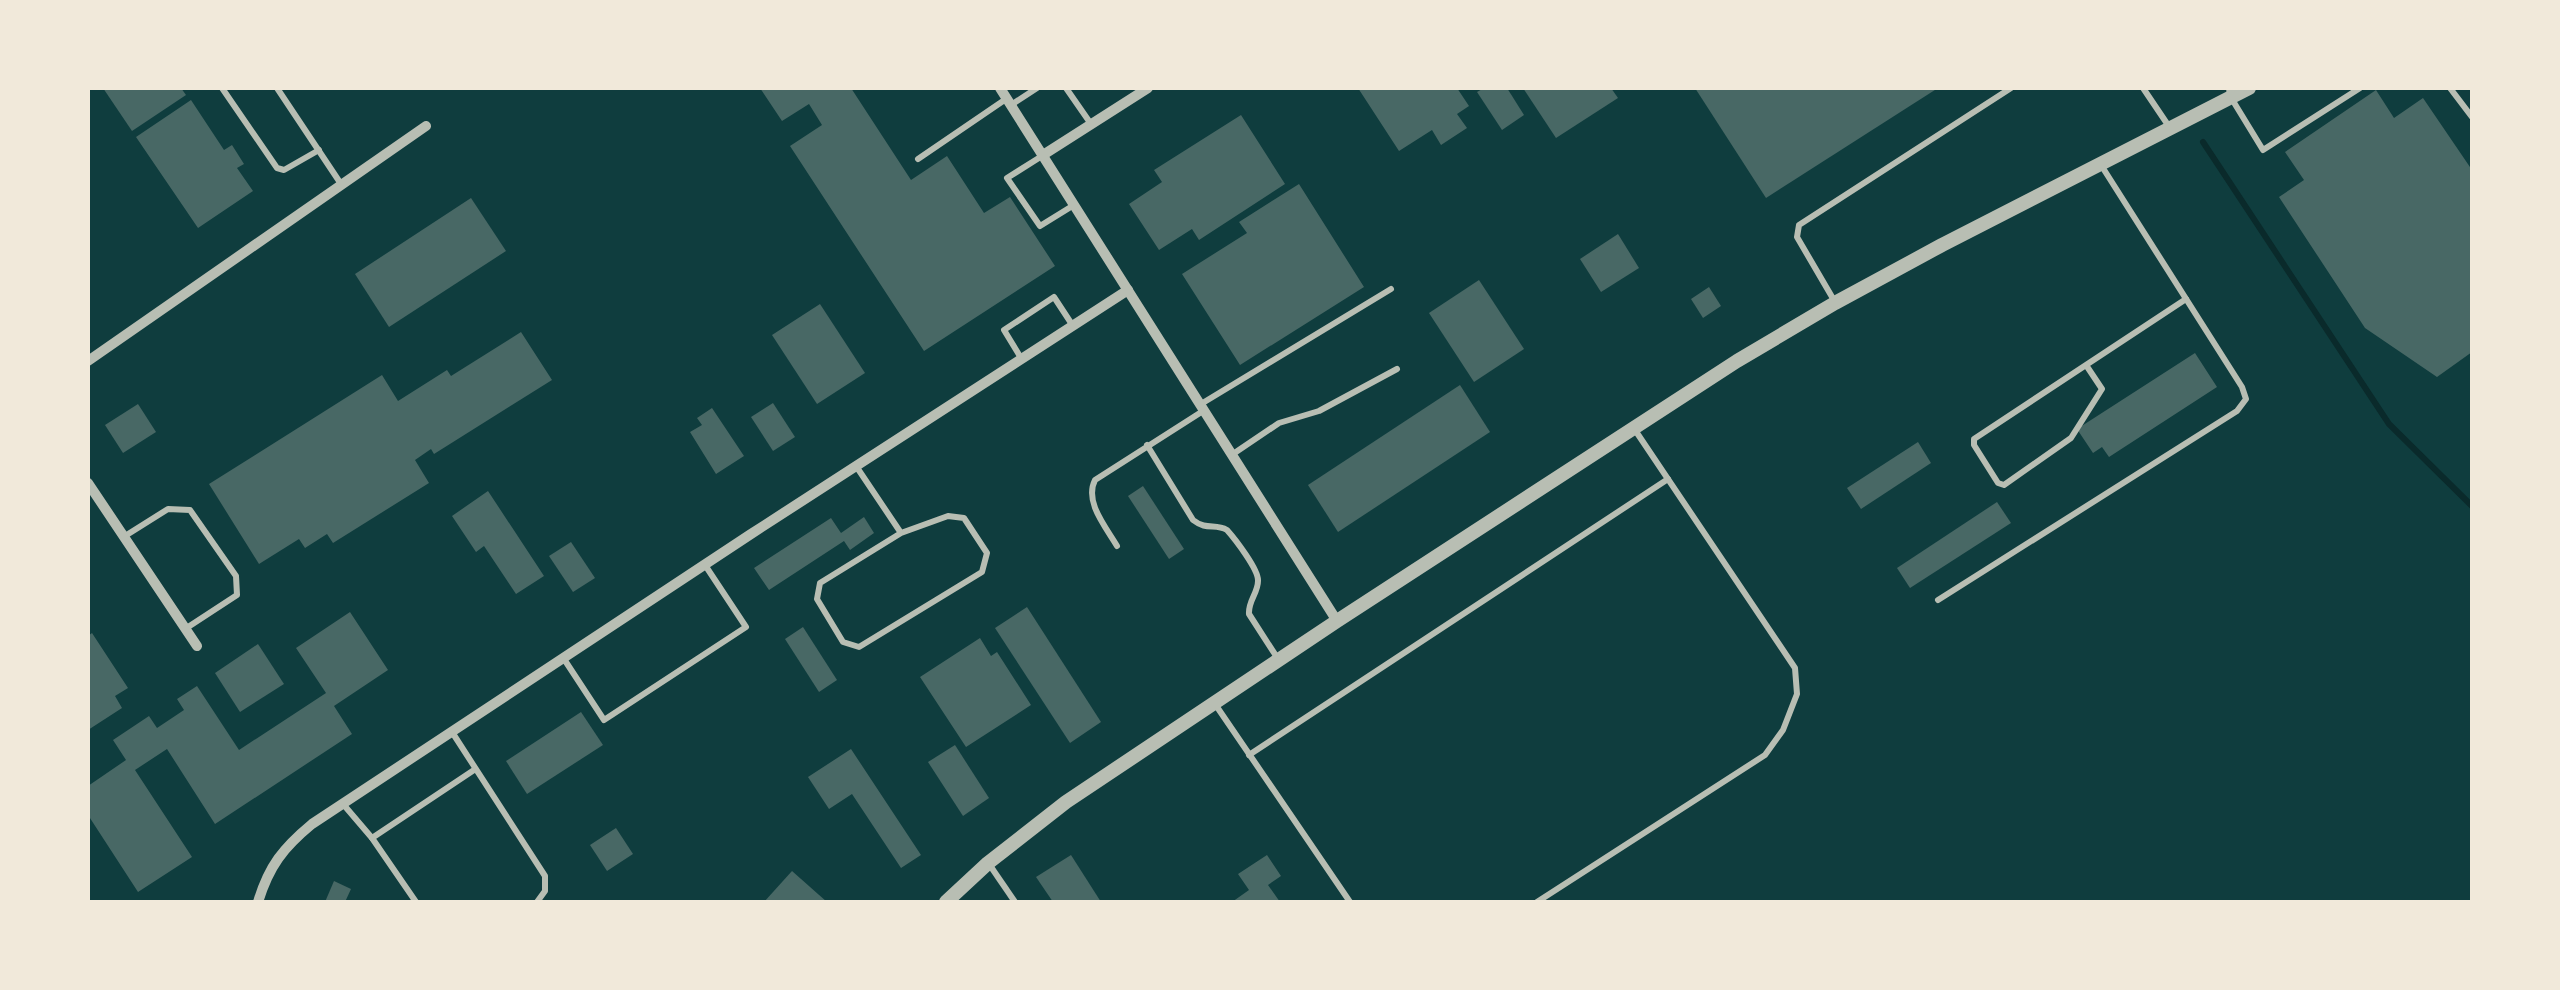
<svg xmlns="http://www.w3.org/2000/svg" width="2560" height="990" viewBox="0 0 2560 990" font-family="'Source Serif 4',serif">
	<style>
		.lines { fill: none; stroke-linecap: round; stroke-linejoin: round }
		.stream { stroke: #0a2a2b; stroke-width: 6 }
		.building { fill: #486865 }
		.service { stroke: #b8beb3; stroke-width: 6 }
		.minor { stroke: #b8beb3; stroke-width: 10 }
		.tertiary { stroke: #b8beb3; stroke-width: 14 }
	</style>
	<rect width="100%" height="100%" fill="#0f3d3e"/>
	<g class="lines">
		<polyline class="stream" points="2203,142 2389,424 2472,506"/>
	</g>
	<g class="building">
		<polygon points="103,88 181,88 186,95 132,131"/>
		<polygon points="760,88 851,88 911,180 947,156 984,213 1010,197 1055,266 924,351 790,146 822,125 809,104 782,121"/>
		<polygon points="1358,88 1457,88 1469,106 1457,114 1467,128 1441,145 1432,130 1399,151"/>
		<polygon points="1484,88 1507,88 1524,115 1502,130 1477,92"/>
		<polygon points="1523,88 1611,88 1618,98 1556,138"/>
		<polygon points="1695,88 1938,88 1766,198"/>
		<polygon points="2376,90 2394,118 2423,98 2472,170 2472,352 2437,377 2365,328 2279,197 2304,180 2285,152"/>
		<polygon points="191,100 224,150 232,145 244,164 237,168 253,191 198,228 136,137"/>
		<polygon points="1241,115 1285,184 1199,240 1192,229 1159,250 1129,204 1162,182 1154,170"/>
		<polygon points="1299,184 1364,287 1240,365 1182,274 1247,233 1239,222"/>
		<polygon points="471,198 506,251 389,327 355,274"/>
		<polygon points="1618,234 1639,268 1601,292 1580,259"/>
		<polygon points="1479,280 1524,349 1474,382 1429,313"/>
		<polygon points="1709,287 1721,306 1703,318 1691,299"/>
		<polygon points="820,304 865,373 817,404 772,335"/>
		<polygon points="521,332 552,380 434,454 431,449 415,460 429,483 333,543 327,534 305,548 299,539 259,564 209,484 382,375 398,401 447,370 451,376"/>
		<polygon points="2195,353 2217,387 2109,457 2102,447 2093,453 2077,429"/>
		<polygon points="1460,385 1490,432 1338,532 1308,485"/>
		<polygon points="773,403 795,437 773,451 751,417"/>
		<polygon points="138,404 156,432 123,453 105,425"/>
		<polygon points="712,408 744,456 716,474 690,432 702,425 697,418"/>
		<polygon points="1918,442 1931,463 1861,509 1847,488"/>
		<polygon points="1143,486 1184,549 1169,559 1128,496"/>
		<polygon points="488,491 544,576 516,594 484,546 476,552 452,516"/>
		<polygon points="1997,502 2011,523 1910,588 1897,568"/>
		<polygon points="864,517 874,533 850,550 844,541 769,590 754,568 831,518 841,533"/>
		<polygon points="571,542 595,578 573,592 549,556"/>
		<polygon points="1027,607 1101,722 1070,743 995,628"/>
		<polygon points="350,612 388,670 334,706 352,734 215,824 167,749 135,770 192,857 138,892 88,815 88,786 126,760 113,740 149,716 157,728 184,710 177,699 197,686 239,750 326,693 296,648"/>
		<polygon points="803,627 837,680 819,692 785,639"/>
		<polygon points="92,633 128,688 115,696 122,708 88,730 88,636"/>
		<polygon points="980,638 991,656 997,652 1031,705 966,747 920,677"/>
		<polygon points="258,644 284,684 240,712 215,673"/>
		<polygon points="581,712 603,745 527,794 506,761"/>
		<polygon points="955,745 989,798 963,816 928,762"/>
		<polygon points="851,749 921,855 901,868 852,794 829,809 808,777"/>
		<polygon points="616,828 633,854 607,871 590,845"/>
		<polygon points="1071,855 1101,902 1053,902 1036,877"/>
		<polygon points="1267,855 1281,876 1268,885 1280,902 1232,902 1249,890 1238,874"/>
		<polygon points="792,871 827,902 764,902"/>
		<polygon points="334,881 351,889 345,902 325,902"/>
	</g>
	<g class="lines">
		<g class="service">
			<polyline points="222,88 277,168 284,170 319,150"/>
			<polyline points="277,88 341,184"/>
			<polyline points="1066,88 1091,124"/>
			<polyline points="2143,88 2170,128"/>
			<polyline points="2229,88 2230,96 2263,150 2360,88"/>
			<polyline points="2450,88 2472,117"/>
			<polyline points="1011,105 1037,88"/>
			<polyline points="1042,156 1007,178 1040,226 1074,205"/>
			<polyline points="918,159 1006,99"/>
			<polyline points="1835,302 1797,237 1799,225 2011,88"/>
			<polyline points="1021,358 1004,330 1054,297 1073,326"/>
			<polyline points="2086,365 2102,389 2071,438 2004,485 1998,483 1974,445 1974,439 2186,299"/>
			<polyline points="1201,404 1391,289"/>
			<path d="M1147 445 1193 520C1207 531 1215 523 1227 530 1235 539 1259 570 1258 581 1258 593 1248 601 1249 614L1278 659"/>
			<polyline points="1233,454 1279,423 1319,411 1397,369"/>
			<polyline points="856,466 901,533 820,583 817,599 843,642 859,647 982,572 987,553 964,518 948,516 901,533"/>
			<polyline points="125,536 168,509 190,510 236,576 237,595 185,629"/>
			<path d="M1117 546C1106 527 1084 502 1095 480L1203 411"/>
			<polyline points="1938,600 2237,411 2246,399 2242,387 2101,165"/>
			<polyline points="564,659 604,720 746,627 705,565"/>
			<polyline points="1215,704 1350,902"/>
			<polyline points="452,732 545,876 545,891 537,902"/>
			<polyline points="1249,755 1668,479"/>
			<polyline points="343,804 372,838 416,902"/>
			<polyline points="372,838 474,770"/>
			<polyline points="989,864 1015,902"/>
			<polyline points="1537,902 1765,755 1783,730 1797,694 1795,668 1635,430"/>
		</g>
		<g class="minor">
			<polyline points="1000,88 1337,621"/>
			<polyline points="1043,155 1148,88"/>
			<polyline points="88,361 426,126"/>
			<polyline points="88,483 197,646"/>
			<path d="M258 902C269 866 283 848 312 824L751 534 1128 290"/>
		</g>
		<polyline class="tertiary" points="946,902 988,863 1066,802 1337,621 1737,361 1835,303 1942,245 2249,88"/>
	</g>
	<rect width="2560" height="990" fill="none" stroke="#f1e9da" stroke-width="180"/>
</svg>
